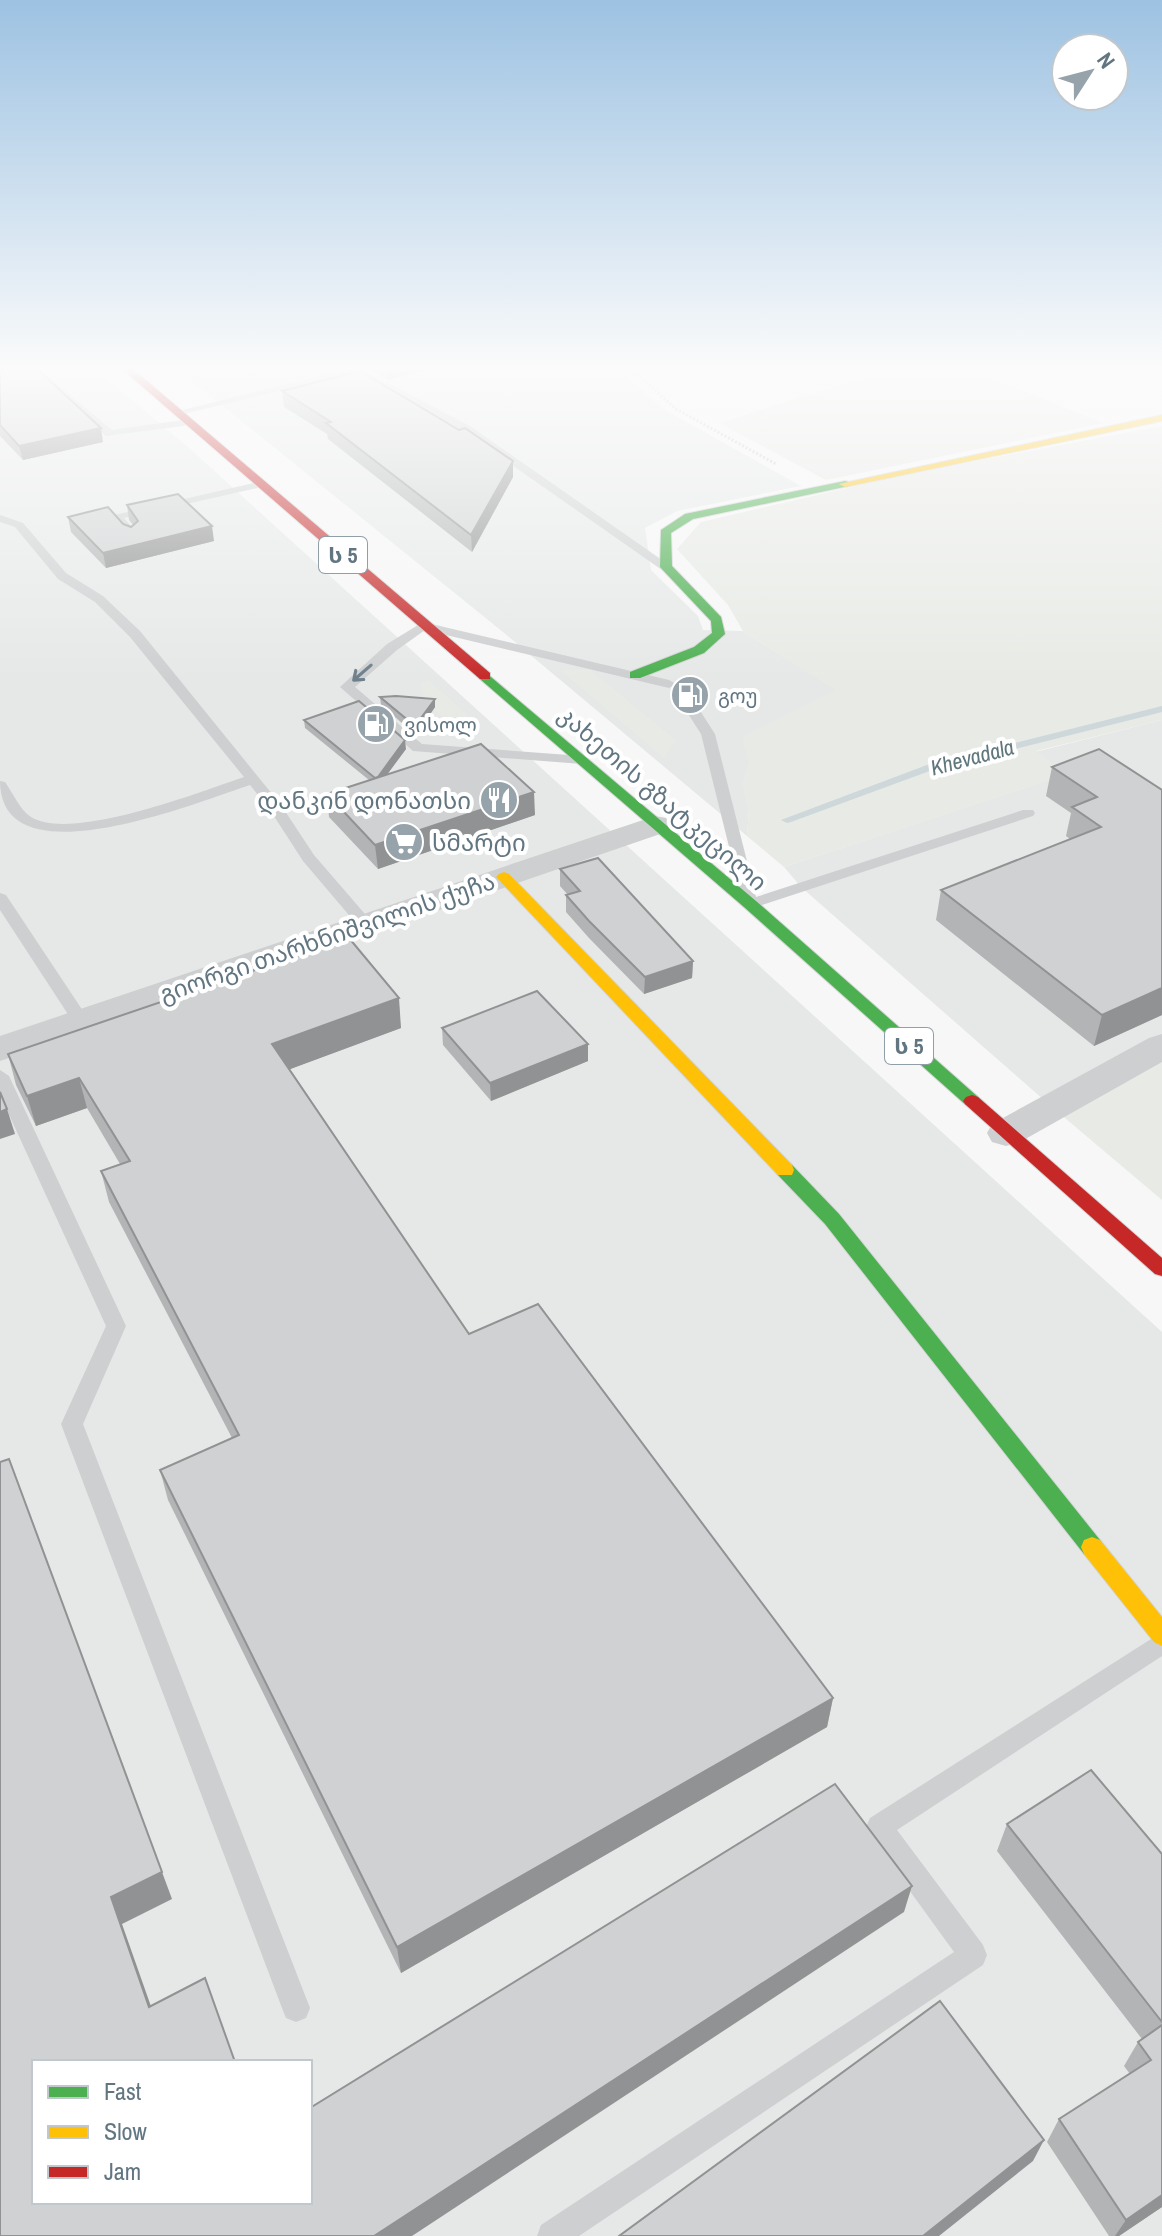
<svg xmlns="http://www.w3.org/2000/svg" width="1162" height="2236" viewBox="0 0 1162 2236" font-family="'Archivo Narrow','Noto Sans Georgian',sans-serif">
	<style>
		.built { fill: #e6e8e8; fill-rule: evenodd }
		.green { fill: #e7eae5 }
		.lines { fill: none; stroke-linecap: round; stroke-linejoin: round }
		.stream { fill: #ced7d9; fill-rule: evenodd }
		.fast-casing { stroke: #d3d4d5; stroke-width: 2 }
		.slow-casing { stroke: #d3d4d5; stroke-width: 2 }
		.jam-casing { stroke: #d3d4d5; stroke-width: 2 }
		.path { stroke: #cccccd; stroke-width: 3; stroke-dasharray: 2 2; stroke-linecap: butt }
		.lane { fill: #cdcfd0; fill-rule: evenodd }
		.street { fill: #cdcfd0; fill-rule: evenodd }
		.fast { fill: #4caf50; fill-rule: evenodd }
		.slow { fill: #ffc107; fill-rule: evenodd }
		.jam { fill: #c62828; fill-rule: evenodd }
		.wall { fill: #b2b4b5 }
		.shaded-wall { fill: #919293 }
		.building { fill: #cfd1d2; stroke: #919293; stroke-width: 2 }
		.oneway { stroke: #6d7f8a }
		.labels { text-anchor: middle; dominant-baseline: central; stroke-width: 8; stroke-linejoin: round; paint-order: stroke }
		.far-poi-label { font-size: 20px; fill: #627682; stroke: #fff; text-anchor: start }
		.shield { fill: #fff; stroke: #919fa8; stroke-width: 2 }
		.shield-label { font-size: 22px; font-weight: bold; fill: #627682 }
		.far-water-label { font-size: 22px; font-style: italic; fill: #5e767c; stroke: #fff }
		.street-label { font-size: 24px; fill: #627682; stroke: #fff }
		.poi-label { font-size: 24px; fill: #627682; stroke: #fff; text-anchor: end }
	</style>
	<rect width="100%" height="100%" fill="#f7f7f7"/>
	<g class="built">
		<path d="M0 369H95L188 447 1162 1332V2236H0ZM34 2062H310V2202H34Z"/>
		<polygon points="177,369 617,369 665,410 801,486 677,511 645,528 651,570 698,616 703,630 743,631 837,690 749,763 743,785 749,810 747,836 503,632"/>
		<polygon points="1162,720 1162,1046 1052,1107 801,887 784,867 1067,774 1035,752"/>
	</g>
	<g class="green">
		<polygon points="891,369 968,369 1104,423 826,480 719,423"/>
		<polygon points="1162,426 1162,720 1036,751 1068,774 784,867 747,836 749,810 742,785 749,763 742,737 836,690 743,631 728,605 677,549 701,522 907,474"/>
		<polygon points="560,670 590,670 676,740 664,758"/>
		<path d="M429 680 474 721C450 728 420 707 421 682Z"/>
		<polygon points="1162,1046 1162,1200 1052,1107"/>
	</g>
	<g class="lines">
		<polygon class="stream" points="1162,706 1162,712 935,769 791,822 787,823 781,820 927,765"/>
		<g class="fast-casing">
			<g id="fast">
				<polygon points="845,481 849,482 849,486 693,519 671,533 672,566 721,617 725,634 704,653 640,678 630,678 630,672 694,647 712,633 711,621 660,567 661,530 685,514"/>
				<polygon points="485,672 756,901 978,1097 981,1101 978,1105 966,1105 744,907 480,679 478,676"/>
				<polygon points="785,1163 792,1165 839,1214 1100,1540 1103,1547 1100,1554 1092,1557 1084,1554 825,1224 778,1175 776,1170 778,1165"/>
			</g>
		</g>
		<g class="slow-casing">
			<g id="slow">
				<polygon points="1162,415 1162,421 845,487 839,484"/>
				<polygon points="504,872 509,874 792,1165 794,1170 792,1175 778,1175 499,880 496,877 499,874"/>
				<polygon points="1092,1537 1100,1540 1162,1617 1162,1646 1154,1642 1084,1554 1081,1547 1084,1540"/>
			</g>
		</g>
		<g class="jam-casing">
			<g id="jam">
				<polygon points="122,369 133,369 490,673 490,679 480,679"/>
				<polygon points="972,1095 978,1097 1162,1258 1162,1276 1155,1274 966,1105 963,1101 966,1097"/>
			</g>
		</g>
		<polyline class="path" points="626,369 637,374 676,409 776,464"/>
		<g class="lane">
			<polygon points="28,369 39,369 112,430 190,419 195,422 190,425 106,436"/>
			<polygon points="348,369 361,369 470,426 672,567 662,570 462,430 355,373 179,415 174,412"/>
			<polygon points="262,481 268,484 266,486 124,518 138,534 132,537 110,516"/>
			<path d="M0 515 23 523 66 573 103 596 140 631 281 805 314 855 371 921 373 924 371 927H359L303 861 270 810 250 785C200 801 0 884 0 781L5 782C13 793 20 810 31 817 71 842 200 792 244 777L130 637 95 602 58 579 15 527 0 522Z"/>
			<polygon points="423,622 669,680 676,684 669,688 425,630 397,650 355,687 422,744 582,756 589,760 582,764 413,751 340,687 387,644"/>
			<polygon points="692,705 697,706 715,734 756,897 1023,810 1033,810 1035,813 1033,816 756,907 744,907 701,734 685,709"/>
			<polygon points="0,893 6,895 87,1017 89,1021 87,1025 75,1025 0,910"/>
			<polygon points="0,1070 9,1076 126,1326 83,1424 310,2008 306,2018 296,2022 286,2018 282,2008 61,1424 106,1326 0,1095"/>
			<polygon points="1162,1632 1162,1656 897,1830 983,1945 987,1955 983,1965 579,2236 537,2236 541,2225 954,1952 870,1836 866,1827 870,1818"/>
		</g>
		<g class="street">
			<polygon points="655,816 666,818 671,825 666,832 0,1061 0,1036"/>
			<polygon points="1162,1034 1162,1062 1020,1142 1006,1146 992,1142 987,1133 992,1124 1149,1038"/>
		</g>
		<use href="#fast" class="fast"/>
		<use href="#slow" class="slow"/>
		<use href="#jam" class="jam"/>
	</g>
	<g class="wall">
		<polygon points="0,369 103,442 23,460 0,436"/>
		<polygon points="367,369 428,369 388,380"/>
		<polygon points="282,391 459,430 513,477 472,552 328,439 327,434 284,407"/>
		<polygon points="127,505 214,541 106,568 71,532 68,517 123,524 131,527 133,525 129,520"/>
		<polygon points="380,697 435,707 416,735 381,705"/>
		<polygon points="304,720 406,749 387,774 535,815 378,869 329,817 327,794 369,780 305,728"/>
		<polygon points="1052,767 1162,790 1162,1015 1094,1046 936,920 941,890 1070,839 1066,836 1071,813 1046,796"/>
		<polygon points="560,869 693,961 692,978 644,994 589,938 566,912 566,895 568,895 560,886"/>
		<polygon points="401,1028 290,1069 469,1334 833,1698 827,1727 401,1973 168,1500 160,1470 232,1438 109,1202 101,1171 120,1164 87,1108 36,1126 16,1085 8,1054"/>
		<polygon points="442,1028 588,1061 491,1101 443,1045"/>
		<polygon points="1007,1824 1162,1854 1162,2207 1119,2236 1109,2236 1047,2142 1059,2119 1130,2074 1124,2066 1138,2042 1142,2039 997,1851"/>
	</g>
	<g class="shaded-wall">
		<polygon points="387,369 428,369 388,380"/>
		<polygon points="101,428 103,442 23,460 19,446"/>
		<polygon points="513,461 513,477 472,552 471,535"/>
		<polygon points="212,526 214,541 106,568 103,553"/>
		<polygon points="435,699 435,707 416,735 415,726"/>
		<polygon points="405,740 406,749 378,787 377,779"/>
		<polygon points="534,792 535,815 378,869 375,845"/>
		<polygon points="693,961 692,978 644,994 645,977"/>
		<polygon points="1162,988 1162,1015 1094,1046 1102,1015"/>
		<polygon points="399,998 401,1028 277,1074 272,1044"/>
		<polygon points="588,1044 588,1061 491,1101 490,1083"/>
		<polygon points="79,1078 87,1108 36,1126 27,1096"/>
		<polygon points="7,1109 15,1134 0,1139 0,1112"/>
		<polygon points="833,1698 827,1727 401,1973 397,1947"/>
		<polygon points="162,1872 172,1899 122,1924 160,2032 149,2007 111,1897"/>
		<polygon points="912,1886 904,1912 412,2236 374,2236"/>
		<polygon points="1044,2140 1033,2161 939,2236 923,2236"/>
		<polygon points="1162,2195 1162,2207 1119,2236 1115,2236 1126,2220"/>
	</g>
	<g class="building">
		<polygon points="0,369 37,369 101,428 19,446 0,425"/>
		<polygon points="360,371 459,430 465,428 513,461 471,535 326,423 331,422 282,391"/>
		<polygon points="178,494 212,526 103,553 68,517 108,507 123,524 131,527 138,521 127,505"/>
		<polygon points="396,696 435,699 415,726 380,697"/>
		<polygon points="359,701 405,740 378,777 375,778 304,720"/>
		<polygon points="481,744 534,792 375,845 327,794"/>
		<polygon points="1099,749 1162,790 1162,988 1102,1015 941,890 1101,827 1072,807 1097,797 1052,767"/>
		<polygon points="598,858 693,961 645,977 589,921 566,895 580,891 560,869"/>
		<polygon points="349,938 399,998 272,1044 469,1334 538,1304 833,1698 397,1947 160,1470 239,1435 101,1171 130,1161 79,1078 27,1096 8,1054"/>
		<polygon points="537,991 588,1044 490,1083 442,1028"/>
		<polygon points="0,1092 7,1109 0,1112"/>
		<polygon points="9,1459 162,1872 111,1897 149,2007 205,1978 235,2062 34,2062 34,2202 310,2202 310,2108 835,1784 912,1886 374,2236 0,2236 0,1462"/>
		<polygon points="1091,1770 1162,1854 1162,2022 1007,1824"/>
		<polygon points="940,2001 1044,2140 923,2236 619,2236"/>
		<polygon points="1162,2025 1162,2195 1126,2220 1059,2119 1151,2060 1138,2042"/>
	</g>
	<defs><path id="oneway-shaft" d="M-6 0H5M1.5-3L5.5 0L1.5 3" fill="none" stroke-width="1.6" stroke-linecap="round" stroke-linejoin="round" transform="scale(2)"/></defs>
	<use class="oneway" href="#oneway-shaft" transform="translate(362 673) rotate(139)"/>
	<linearGradient id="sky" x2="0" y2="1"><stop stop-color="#9dc2e2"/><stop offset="0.54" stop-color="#fbfbfb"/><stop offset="1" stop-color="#fbfbfb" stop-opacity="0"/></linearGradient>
	<rect width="1162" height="682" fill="url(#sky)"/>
	<defs>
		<g id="fuel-disc" transform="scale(2)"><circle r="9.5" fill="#96a3ab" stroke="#fff"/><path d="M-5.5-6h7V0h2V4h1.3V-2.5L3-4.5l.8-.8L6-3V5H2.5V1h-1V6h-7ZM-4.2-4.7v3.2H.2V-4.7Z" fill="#fff"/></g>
		<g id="restaurant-disc" transform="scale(2)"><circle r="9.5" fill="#96a3ab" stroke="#fff"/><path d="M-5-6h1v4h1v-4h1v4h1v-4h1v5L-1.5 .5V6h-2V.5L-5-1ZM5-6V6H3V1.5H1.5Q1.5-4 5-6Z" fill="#fff"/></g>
		<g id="supermarket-disc" transform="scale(2)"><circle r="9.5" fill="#96a3ab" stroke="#fff"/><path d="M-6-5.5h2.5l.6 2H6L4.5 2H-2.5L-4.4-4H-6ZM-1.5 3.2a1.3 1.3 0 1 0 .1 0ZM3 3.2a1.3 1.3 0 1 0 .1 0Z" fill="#fff"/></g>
	</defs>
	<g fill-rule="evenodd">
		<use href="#fuel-disc" x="690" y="695"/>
		<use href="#fuel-disc" x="376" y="724"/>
		<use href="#restaurant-disc" x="499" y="800"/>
		<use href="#supermarket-disc" x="404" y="842"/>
	</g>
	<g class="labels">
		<g class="far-poi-label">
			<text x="718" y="695">გოუ</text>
			<text x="404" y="724">ვისოლ</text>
		</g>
		<g class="shield">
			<rect x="319" y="537" width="48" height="36" rx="6"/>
			<rect x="885" y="1028" width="48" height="36" rx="6"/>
		</g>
		<g class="shield-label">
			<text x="343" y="555">ს 5</text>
			<text x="909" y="1046">ს 5</text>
		</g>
		<g class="far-water-label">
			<text transform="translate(972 757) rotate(-15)">Khevadala</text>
		</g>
		<g class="street-label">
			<text transform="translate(663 798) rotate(41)">კახეთის გზატკეცილი</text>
			<text transform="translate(327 937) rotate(-19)">გიორგი თარხნიშვილის ქუჩა</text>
		</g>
		<g class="poi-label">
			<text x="471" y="800">დანკინ დონათსი</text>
			<text x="432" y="842" text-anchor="start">სმარტი</text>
		</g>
	</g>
	<rect x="32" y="2060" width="280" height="144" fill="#ffffff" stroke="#c0c8cd" stroke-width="2"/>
	<rect x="48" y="2086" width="40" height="12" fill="#4caf50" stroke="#c0c8cd" stroke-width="2"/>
	<text x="104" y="2100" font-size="24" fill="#627682">Fast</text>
	<rect x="48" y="2126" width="40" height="12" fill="#ffc107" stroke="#c0c8cd" stroke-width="2"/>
	<text x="104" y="2140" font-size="24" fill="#627682">Slow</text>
	<rect x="48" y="2166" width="40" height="12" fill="#c62828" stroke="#c0c8cd" stroke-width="2"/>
	<text x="104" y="2180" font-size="24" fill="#627682">Jam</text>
	<g transform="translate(1090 72) rotate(54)"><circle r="38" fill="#ffffff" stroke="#c0c8cd" stroke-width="2"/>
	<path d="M0-6L14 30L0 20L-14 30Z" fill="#96a3ab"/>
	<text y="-12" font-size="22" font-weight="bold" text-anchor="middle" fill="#627682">N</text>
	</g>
</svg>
